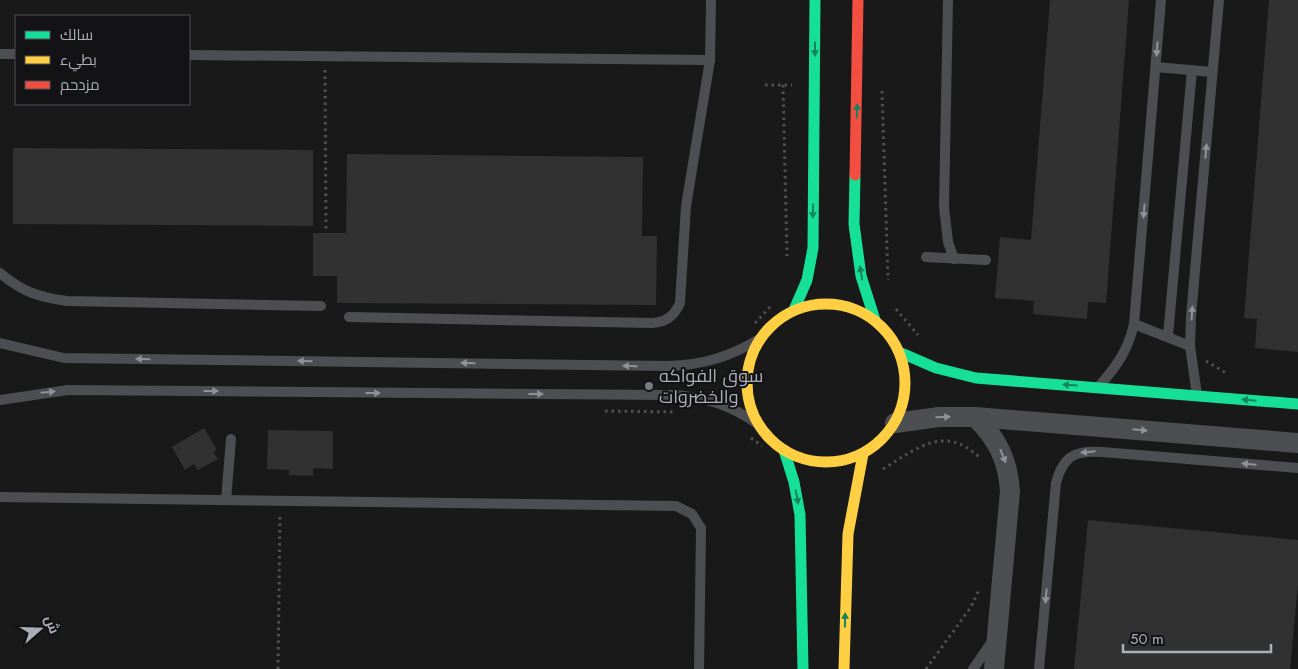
<svg xmlns="http://www.w3.org/2000/svg" width="1298" height="669" viewBox="0 0 1298 669" font-family="Jost,Cairo,sans-serif">
	<style>
		.building { fill: #313131 }
		.lines { fill: none; stroke-linecap: round; stroke-linejoin: round }
		.path { stroke: #4f5053; stroke-width: 3; stroke-dasharray: 2.5 4; stroke-linecap: butt }
		.lane { stroke: #4d4e52; stroke-width: 10 }
		.street { stroke: #4d4e52; stroke-width: 20 }
		.fast { stroke: #16e098; stroke-width: 11 }
		.slow { stroke: #ffcf43; stroke-width: 11 }
		.jam { stroke: #f24e42; stroke-width: 11 }
		.oneway { fill: #15845d }
		.oneway2 { fill: #8f929a }
		.poi-dot { fill: #787a81; stroke: #131315; stroke-width: 2 }
		.labels { text-anchor: middle; dominant-baseline: central; stroke-width: 4; stroke-linejoin: round; paint-order: stroke }
		.poi-label { font-size: 18px; fill: #abafb9; stroke: #131315; text-anchor: start }
	</style>
	<rect width="100%" height="100%" fill="#191919"/>
	<g class="building">
		<polygon points="1050,0 1129,0 1106,303 1088,302 1087,319 1033,314 1034,301 995,298 1000,237 1031,240"/>
		<polygon points="1269,0 1298,0 1298,352 1255,348 1257,319 1244,318"/>
		<polygon points="13,148 313,150 313,226 13,224"/>
		<polygon points="347,154 643,157 642,236 657,236 656,305 337,303 337,276 313,276 313,233 346,233"/>
		<polygon points="204,428 217,450 213,452 218,459 198,470 194,464 185,470 172,447"/>
		<polygon points="268,430 333,431 333,469 313,468 313,476 289,475 289,470 267,469"/>
		<polygon points="1088,520 1298,540 1298,584 1290,669 1074,669"/>
	</g>
	<g class="lines">
		<g class="path">
			<polyline points="325,70 326,232"/>
			<polyline points="765,85 792,85"/>
			<polyline points="783,85 787,256"/>
			<polyline points="882,91 888,280"/>
			<polyline points="896,309 918,335"/>
			<polyline points="755,323 771,306"/>
			<polyline points="1206,361 1226,373"/>
			<polyline points="605,411 676,412"/>
			<polyline points="751,438 762,446"/>
			<path d="M883 469C916 449 944 424 979 457"/>
			<polyline points="278,669 280,513"/>
			<polyline points="926,669 971,607 979,590"/>
		</g>
		<g class="lane">
			<polyline points="948,0 944,207 948,242 954,259"/>
			<polyline points="0,54 16,54"/>
			<polyline points="189,55 710,60"/>
			<polyline points="1156,67 1212,72"/>
			<polyline points="926,257 986,260"/>
			<path d="M0 273C23 292 38 297 67 301L321 306"/>
			<path d="M349 317 652 323C667 322 674 316 680 303L686 206 710 60 711 0"/>
			<polyline points="1134,324 1190,346"/>
			<polyline points="1168,336 1192,70"/>
			<path d="M0 343 64 358 668 366C703 365 730 357 761 338"/>
			<path d="M1100 385C1117 366 1128 350 1134 324L1161 0"/>
			<polyline points="1197,395 1190,346 1191,316 1219,0"/>
			<path d="M0 400 68 390 670 395C704 396 730 405 758 424"/>
			<polyline points="0,497 676,506 692,514 701,528 699,669"/>
			<polyline points="226,500 231,439"/>
			<polyline points="973,669 993,640"/>
			<path d="M1039 669 1056 483C1063 456 1075 450 1102 452L1298 468"/>
		</g>
		<g class="street">
			<path d="M975 417C997 438 1008 460 1010 491L994 669"/>
			<polyline points="895,423 939,417 975,417 1298,443"/>
		</g>
		<g class="fast">
			<polyline points="855,175 854,224 861,276 875,320"/>
			<polyline points="794,310 807,280 813,248 815,0"/>
			<polyline points="899,352 936,368 976,378 1298,404"/>
			<polyline points="784,450 794,482 800,515 803,669"/>
		</g>
		<g class="slow">
			<circle cx="826" cy="383" r="79"/>
			<polyline points="844,669 848,534 863,454"/>
		</g>
		<polyline class="jam" points="855,175 858,0"/>
	</g>
	<defs><path id="oneway-solid" d="M-6-.8H1V-3.2L6.5 0L1 3.2V.8H-6Z" transform="scale(1.25)"/></defs>
	<g class="oneway">
		<use href="#oneway-solid" transform="translate(815 49) rotate(90)"/>
		<use href="#oneway-solid" transform="translate(857 111) rotate(-88)"/>
		<use href="#oneway-solid" transform="translate(813 211) rotate(91)"/>
		<use href="#oneway-solid" transform="translate(861 273) rotate(-100)"/>
		<use href="#oneway-solid" transform="translate(1070 385) rotate(-176)"/>
		<use href="#oneway-solid" transform="translate(1249 400) rotate(-175)"/>
		<use href="#oneway-solid" transform="translate(797 497) rotate(79)"/>
		<use href="#oneway-solid" transform="translate(845 620) rotate(-89)"/>
	</g>
	<g class="oneway2">
		<use href="#oneway-solid" transform="translate(1157 49) rotate(95)"/>
		<use href="#oneway-solid" transform="translate(1206 151) rotate(-85)"/>
		<use href="#oneway-solid" transform="translate(1144 211) rotate(95)"/>
		<use href="#oneway-solid" transform="translate(1192 313) rotate(-86)"/>
		<use href="#oneway-solid" transform="translate(143 359) rotate(-179)"/>
		<use href="#oneway-solid" transform="translate(305 361) rotate(-179)"/>
		<use href="#oneway-solid" transform="translate(468 363) rotate(-179)"/>
		<use href="#oneway-solid" transform="translate(630 366) rotate(-179)"/>
		<use href="#oneway-solid" transform="translate(211 391)"/>
		<use href="#oneway-solid" transform="translate(48 392) rotate(-5)"/>
		<use href="#oneway-solid" transform="translate(373 393)"/>
		<use href="#oneway-solid" transform="translate(536 394)"/>
		<use href="#oneway-solid" transform="translate(943 417) rotate(-1)"/>
		<use href="#oneway-solid" transform="translate(1140 430) rotate(5)"/>
		<use href="#oneway-solid" transform="translate(1088 452) rotate(174)"/>
		<use href="#oneway-solid" transform="translate(1003 456) rotate(68)"/>
		<use href="#oneway-solid" transform="translate(1249 464) rotate(-175)"/>
		<use href="#oneway-solid" transform="translate(1046 596) rotate(95)"/>
	</g>
	<circle class="poi-dot" cx="649" cy="386" r="5"/>
	<g class="labels">
		<g class="poi-label">
			<text x="659" y="376">سوق الفواكه<tspan x="659" dy="21">والخضروات</tspan></text>
		</g>
	</g>
	<rect x="15" y="15" width="175" height="90" fill="#131315" stroke="#505157"/>
	<rect x="25" y="31" width="25" height="8" fill="#16e098" stroke="#505157"/>
	<text x="60" y="40" font-size="15" fill="#abafb9">سالك</text>
	<rect x="25" y="56" width="25" height="8" fill="#ffcf43" stroke="#505157"/>
	<text x="60" y="65" font-size="15" fill="#abafb9">بطيء</text>
	<rect x="25" y="81" width="25" height="8" fill="#f24e42" stroke="#505157"/>
	<text x="60" y="90" font-size="15" fill="#abafb9">مزدحم</text>
	<g transform="translate(40 629) rotate(70)" stroke="#131315" stroke-width="4" paint-order="stroke">
	<path d="M0-4L9 19L0 12L-9 19Z" fill="#abafb9"/>
	<text y="-8" font-size="14" font-weight="bold" text-anchor="middle" fill="#abafb9">ش</text>
	</g>
	<path d="M1123 644v8h148v-8" fill="none" stroke="#abafb9" stroke-width="2.5"/>
	<text x="1130" y="644" font-size="15" fill="#abafb9" stroke="#131315" stroke-width="4" paint-order="stroke">50 m</text>
</svg>
